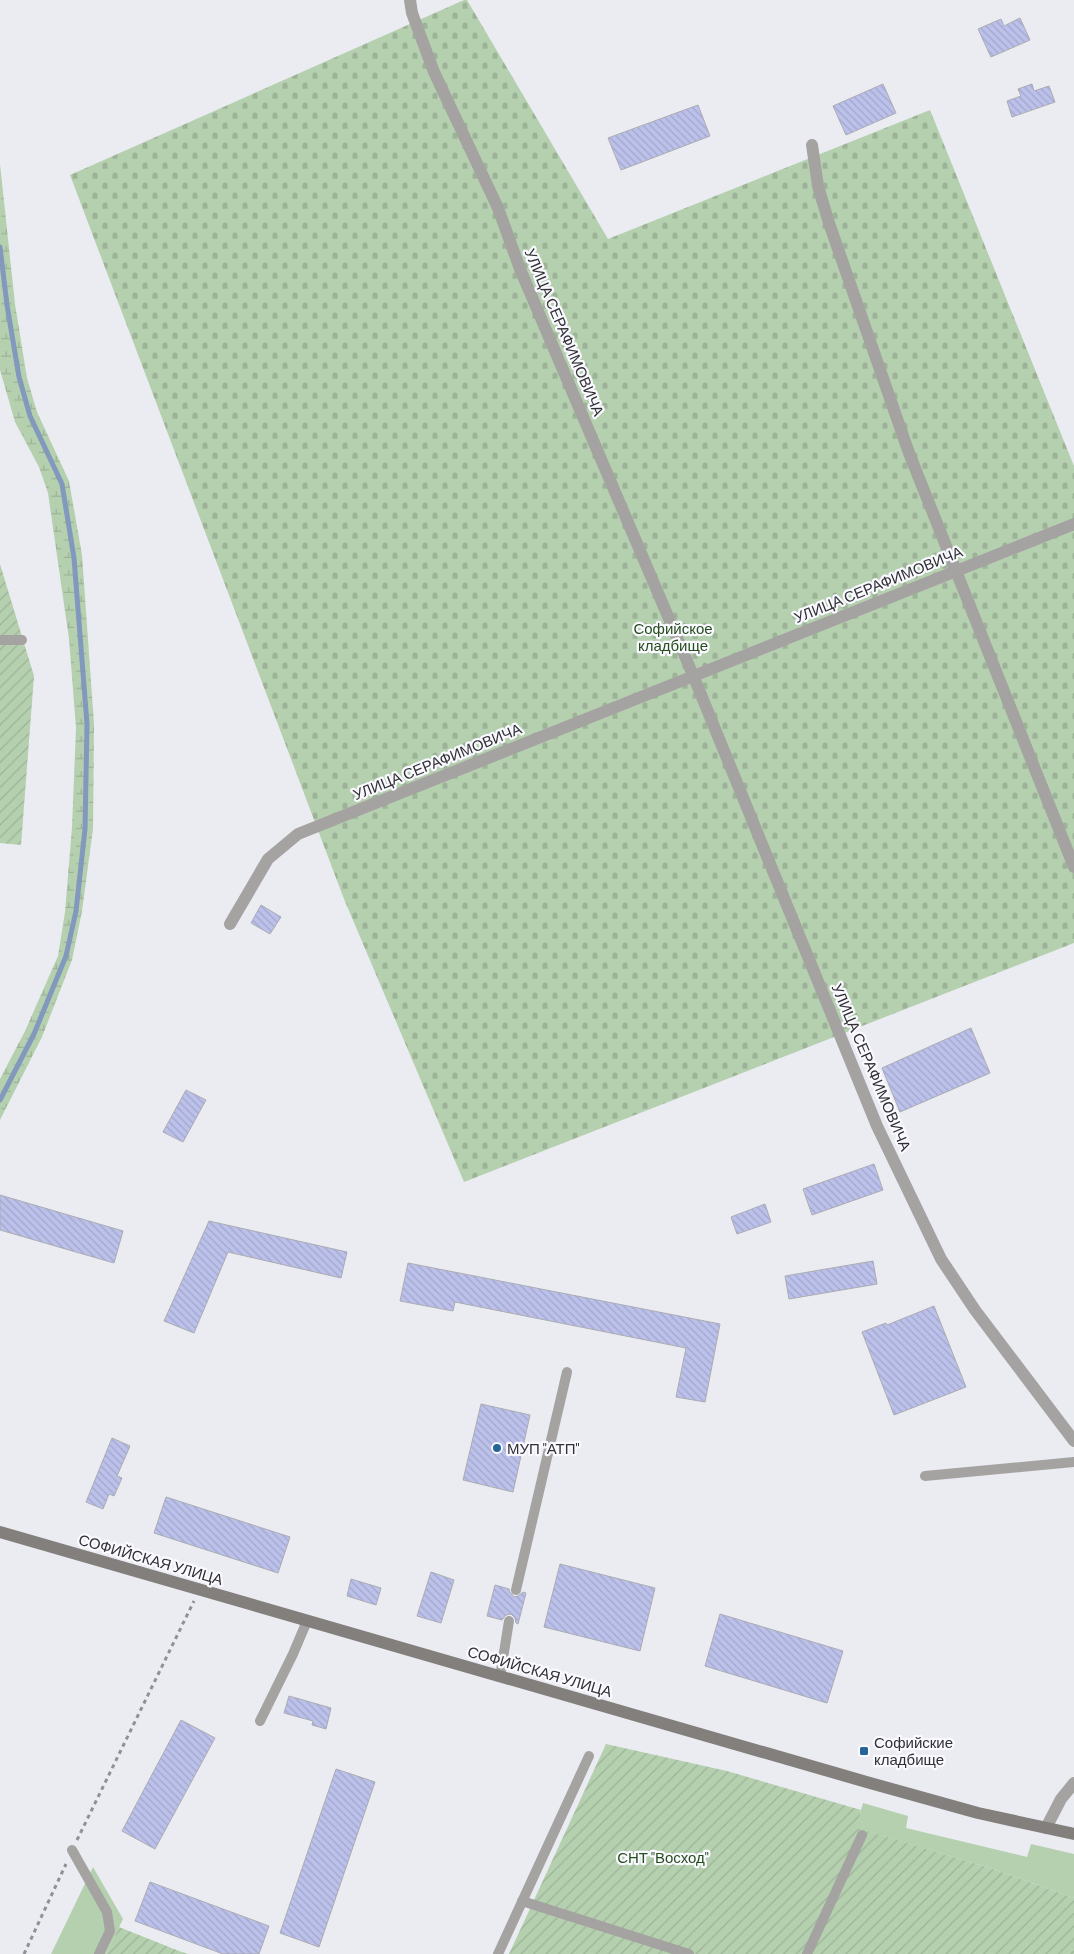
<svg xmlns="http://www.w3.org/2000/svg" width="1074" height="1954" viewBox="0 0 1074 1954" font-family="Barlow,sans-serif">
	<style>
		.grass { fill: #b5d0af }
		.wetland { fill: url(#wetland-marsh) }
		.cemetery { fill: url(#cemetery-stones) }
		.garden { fill: url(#garden-furrows) }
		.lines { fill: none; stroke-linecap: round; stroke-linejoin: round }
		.stream { stroke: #8298bc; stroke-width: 5 }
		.building { fill: url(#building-back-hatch); stroke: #abacb1 }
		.path { stroke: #909195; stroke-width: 3; stroke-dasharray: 4 4; stroke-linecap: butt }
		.lane { stroke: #a5a3a1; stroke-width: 10 }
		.street { stroke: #a5a3a1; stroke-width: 12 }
		.secondary { stroke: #827f7d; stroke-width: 12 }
		.poi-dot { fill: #24659a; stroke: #f9f9ff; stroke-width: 2 }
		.labels { text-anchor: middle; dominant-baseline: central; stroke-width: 4.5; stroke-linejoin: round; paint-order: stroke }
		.street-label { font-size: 15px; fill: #313134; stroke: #f9f9ff }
		.park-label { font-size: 15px; fill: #264e1d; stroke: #f9f9ff }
		.poi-label { font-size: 15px; fill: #313134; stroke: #f9f9ff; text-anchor: start }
	</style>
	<defs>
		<pattern id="wetland-marsh" width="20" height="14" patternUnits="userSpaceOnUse" patternTransform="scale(1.25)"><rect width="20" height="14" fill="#b5d0af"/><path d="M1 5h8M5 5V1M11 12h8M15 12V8" fill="none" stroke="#9cb397"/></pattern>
		<pattern id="cemetery-stones" width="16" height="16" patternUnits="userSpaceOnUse" patternTransform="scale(1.25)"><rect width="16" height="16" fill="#b5d0af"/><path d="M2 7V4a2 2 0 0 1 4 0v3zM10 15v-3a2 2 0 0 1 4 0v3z" fill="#9cb397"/></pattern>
		<pattern id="garden-furrows" width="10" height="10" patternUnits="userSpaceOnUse" patternTransform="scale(1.25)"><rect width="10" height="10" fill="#b5d0af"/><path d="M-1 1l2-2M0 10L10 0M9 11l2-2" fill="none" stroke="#9cb397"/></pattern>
		<pattern id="building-back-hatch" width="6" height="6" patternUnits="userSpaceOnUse" patternTransform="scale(1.25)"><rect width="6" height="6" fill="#bcc1eb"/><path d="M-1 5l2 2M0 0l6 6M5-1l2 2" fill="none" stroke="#a2a6ca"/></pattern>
	</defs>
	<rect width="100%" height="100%" fill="#ebecf2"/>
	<g class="grass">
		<polygon points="863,1803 908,1816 906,1828 1027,1857 1031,1844 1074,1854 1074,1898 993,1869 856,1828"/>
		<polygon points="93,1867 123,1919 106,1954 51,1954"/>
	</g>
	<polygon class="wetland" points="0,164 15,304 27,378 37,412 69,481 82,555 94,724 93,829 82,911 72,960 42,1037 0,1120 0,1079 25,1031 58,956 65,912 72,827 76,728 69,639 48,493 39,467 15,422 0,370"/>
	<polygon class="cemetery" points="464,0 467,0 608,239 930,110 1074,466 1074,943 464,1182 344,899 70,175"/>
	<g class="garden">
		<polygon points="0,564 34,676 21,845 0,843"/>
		<polygon points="606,1744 727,1771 861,1810 857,1828 993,1869 1074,1898 1074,1954 509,1954"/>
		<polygon points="119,1927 179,1951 188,1954 106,1954"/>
	</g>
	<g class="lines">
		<polyline class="stream" points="0,247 7,305 19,377 30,416 62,484 74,558 87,724 85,829 76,911 66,956 34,1034 0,1100"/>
	</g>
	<g class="building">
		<polygon points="1020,18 1030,40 991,57 978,29 1001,19 1004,26"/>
		<polygon points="883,84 896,113 846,135 833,106"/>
		<polygon points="1032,84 1034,91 1049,86 1055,102 1012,117 1007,101 1021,96 1018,89"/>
		<polygon points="698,105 710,136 621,170 608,138"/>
		<polygon points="261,905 281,917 270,934 251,923"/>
		<polygon points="971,1028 990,1073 900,1112 882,1068"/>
		<polygon points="186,1090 206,1100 183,1142 163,1132"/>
		<polygon points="874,1164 883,1190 812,1215 803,1189"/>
		<polygon points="0,1195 123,1231 114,1263 0,1230"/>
		<polygon points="765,1204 771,1222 737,1234 731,1217"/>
		<polygon points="209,1221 347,1252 341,1278 228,1252 194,1333 164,1321"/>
		<polygon points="873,1261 877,1284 789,1299 785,1276"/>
		<polygon points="408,1263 720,1324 705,1402 676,1397 686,1348 455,1302 453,1311 400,1301"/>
		<polygon points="934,1306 966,1387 894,1415 862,1332 886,1323 887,1325"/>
		<polygon points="481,1404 530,1415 513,1492 463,1480"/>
		<polygon points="112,1438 130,1446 117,1476 122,1478 114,1496 109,1494 103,1509 86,1502"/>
		<polygon points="166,1497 290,1537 278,1573 154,1533"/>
		<polygon points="560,1564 655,1588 640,1651 544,1627"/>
		<polygon points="431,1572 454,1580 441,1623 417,1616"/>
		<polygon points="351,1579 381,1588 376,1605 347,1596"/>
		<polygon points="495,1585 509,1589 510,1592 514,1597 518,1596 523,1592 526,1593 518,1624 516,1623 515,1618 511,1614 506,1615 502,1620 487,1616"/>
		<polygon points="720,1614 843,1651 827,1703 705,1666"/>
		<polygon points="289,1696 331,1708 326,1729 312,1725 313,1721 284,1713"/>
		<polygon points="181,1720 215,1738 155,1849 122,1831"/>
		<polygon points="336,1769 375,1782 319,1947 280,1933"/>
		<polygon points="150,1882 269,1926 259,1954 223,1954 135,1921"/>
	</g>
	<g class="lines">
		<g class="path">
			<polyline points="77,1840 194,1601"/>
			<polyline points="24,1954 66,1864"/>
		</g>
		<g class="lane">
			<polyline points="0,640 22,640"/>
			<polyline points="925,1476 1074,1462"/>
			<polyline points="516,1590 567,1372"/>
			<polyline points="500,1677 509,1621"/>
			<polyline points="260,1721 293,1654 307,1621"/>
			<polyline points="72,1850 107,1912 110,1931 99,1954"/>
			<polyline points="522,1901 689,1954"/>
			<polyline points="498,1954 589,1756"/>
			<polyline points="807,1954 862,1835"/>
		</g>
		<g class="street">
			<polyline points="410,0 412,13 434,72 498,208 520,269 693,675 877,1126 941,1259 975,1310 1074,1441"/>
			<polyline points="812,145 818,186 829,223 909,453 1074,867"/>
			<polyline points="230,924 268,859 298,834 1074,524"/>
			<polyline points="1046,1828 1061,1799 1074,1783"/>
		</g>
		<polyline class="secondary" points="0,1532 870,1783 978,1813 1074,1834"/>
	</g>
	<g class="poi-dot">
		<circle cx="497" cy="1448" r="5"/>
		<rect x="859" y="1746" width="10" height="10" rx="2.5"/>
	</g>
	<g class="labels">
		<g class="street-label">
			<text transform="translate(565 332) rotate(67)">УЛИЦА СЕРАФИМОВИЧА</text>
			<text transform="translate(878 584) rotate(-22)">УЛИЦА СЕРАФИМОВИЧА</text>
			<text transform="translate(437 761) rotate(-22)">УЛИЦА СЕРАФИМОВИЧА</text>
			<text transform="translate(872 1067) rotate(67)">УЛИЦА СЕРАФИМОВИЧА</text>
			<text transform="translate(151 1559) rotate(16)">СОФИЙСКАЯ УЛИЦА</text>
			<text transform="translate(540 1671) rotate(16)">СОФИЙСКАЯ УЛИЦА</text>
		</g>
		<g class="park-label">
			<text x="673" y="628">Софийское<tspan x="673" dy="17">кладбище</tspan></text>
			<text x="663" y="1857">СНТ "Восход"</text>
		</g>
		<g class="poi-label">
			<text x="507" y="1448">МУП "АТП"</text>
			<text x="874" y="1742">Софийские<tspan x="874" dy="17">кладбище</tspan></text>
		</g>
	</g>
</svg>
